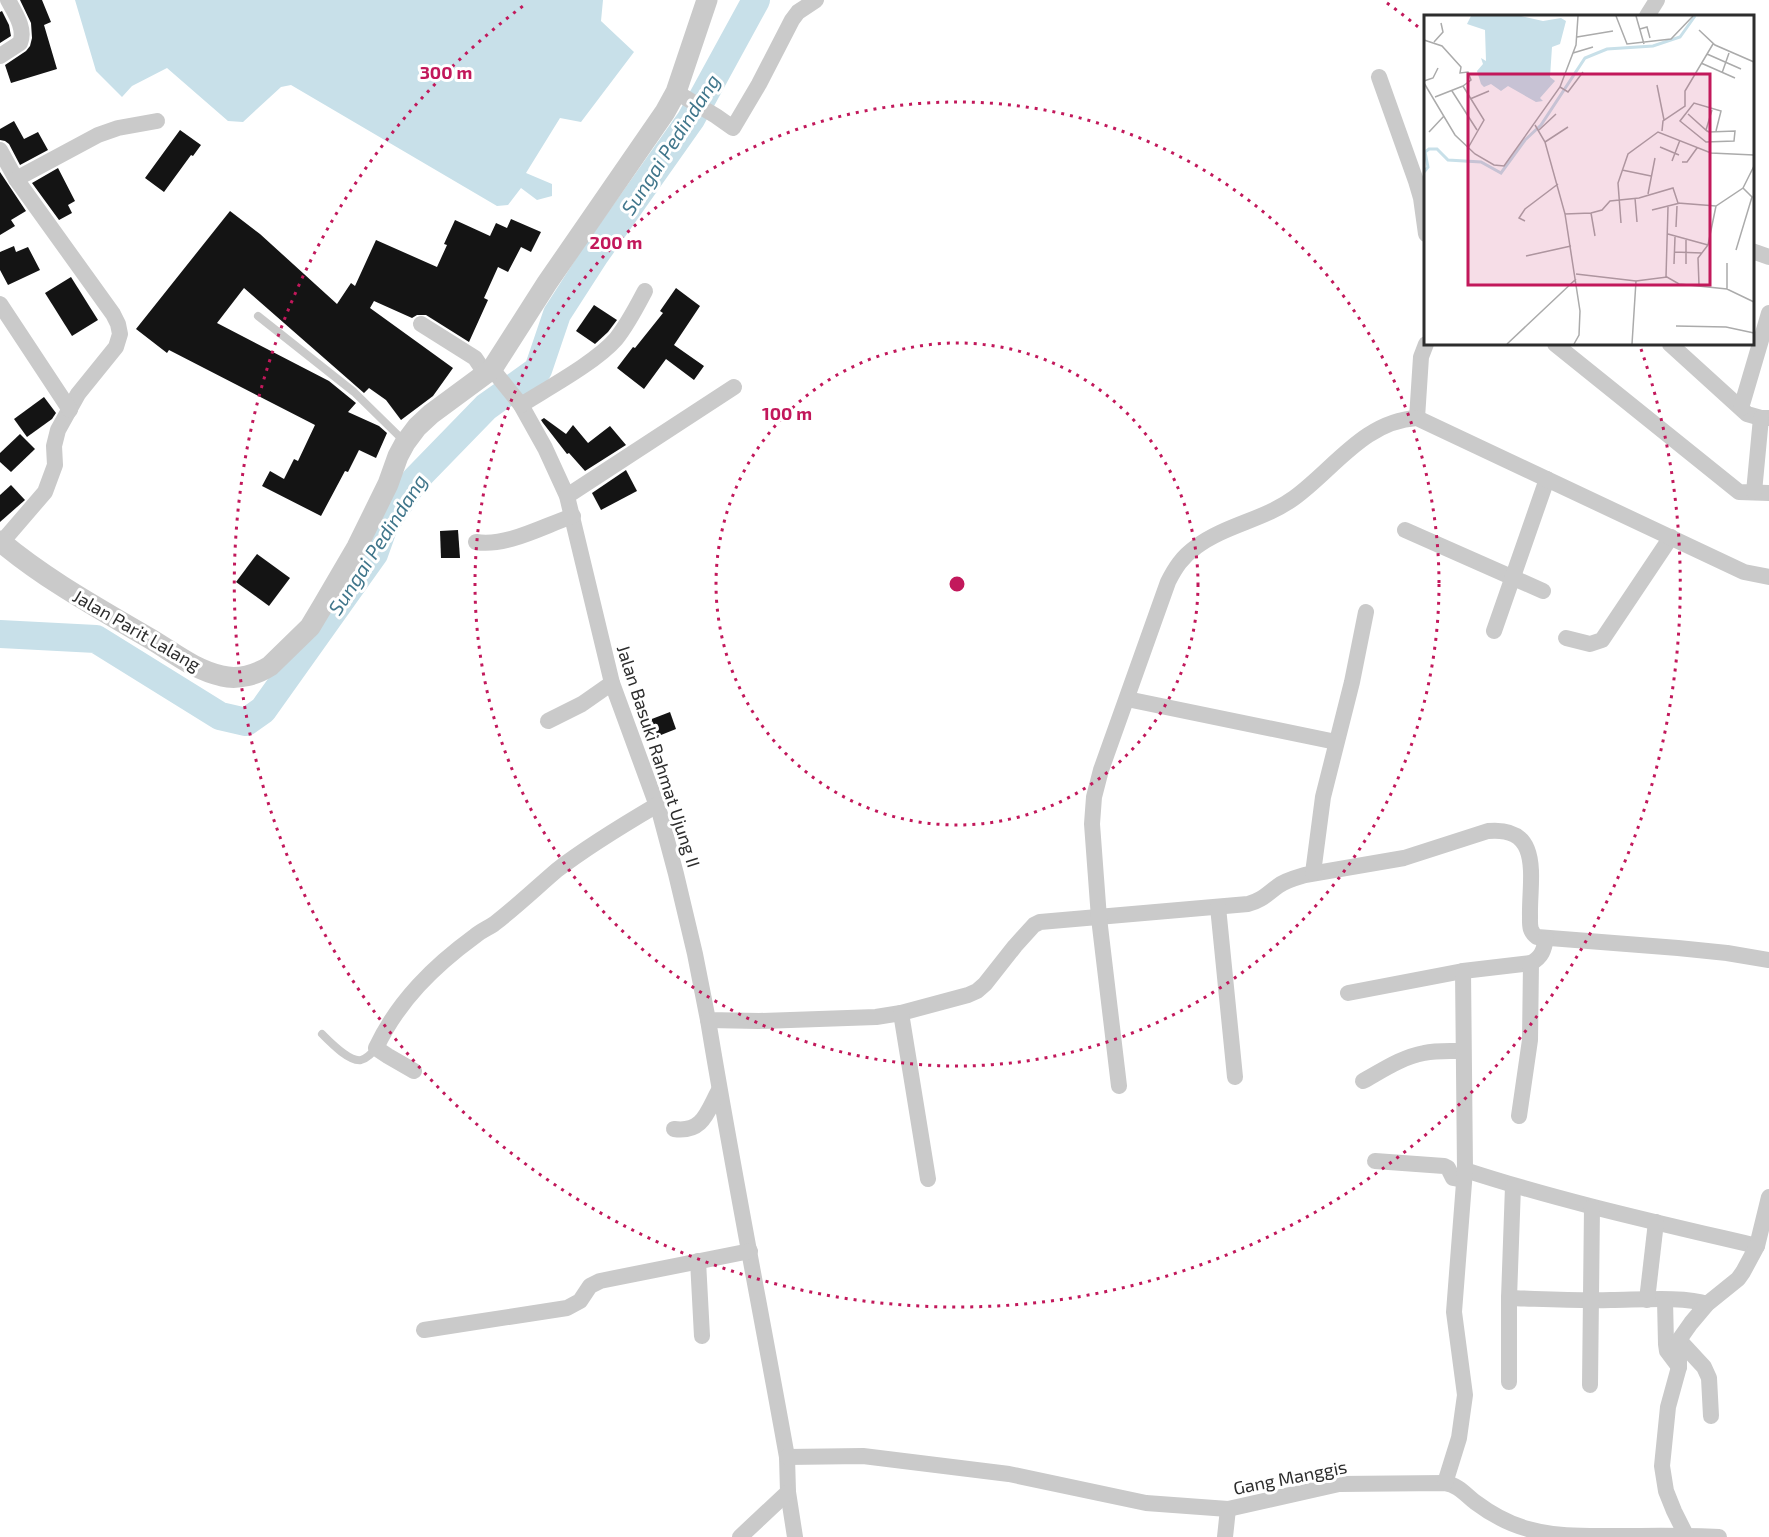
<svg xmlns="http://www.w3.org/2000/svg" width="1769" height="1537" viewBox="0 0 1769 1537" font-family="'Exo 2',sans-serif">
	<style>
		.water { fill: #c8e0e9 }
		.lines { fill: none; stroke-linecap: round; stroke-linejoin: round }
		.river { stroke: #c8e0e9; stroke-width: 28 }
		.building { fill: #141414 }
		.service { stroke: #cacaca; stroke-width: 8 }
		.minor { stroke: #cacaca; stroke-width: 16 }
		.tertiary { stroke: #cacaca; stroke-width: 21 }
		.ring { fill: none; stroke: #c2185b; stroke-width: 3; stroke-dasharray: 3 6 }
		.labels { text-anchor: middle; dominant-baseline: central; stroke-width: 6; stroke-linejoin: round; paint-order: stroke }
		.street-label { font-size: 18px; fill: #2d2d2d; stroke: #fff }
		.water-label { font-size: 20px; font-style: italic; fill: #40768b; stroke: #fff }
		.inset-river { fill: none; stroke: #c8e0e9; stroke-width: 3 }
		.inset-road { fill: none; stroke: #ababab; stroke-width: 1.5 }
		.view { fill: #c2185b; fill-opacity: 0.15; stroke: #c2185b; stroke-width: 3 }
		.inset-edge { fill: none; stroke: #2d2d2d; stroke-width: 3 }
		.centre { fill: #c2185b; stroke: #fff; stroke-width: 3 }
		.ring-label { font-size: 18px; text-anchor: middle; font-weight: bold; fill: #c2185b; stroke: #fff; stroke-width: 6; stroke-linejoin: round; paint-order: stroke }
	</style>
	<rect width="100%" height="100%" fill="#fff"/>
	<polygon class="water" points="75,0 603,0 601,21 634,52 581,122 560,118 526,173 552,184 552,196 537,200 521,188 508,205 497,206 291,85 281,87 243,122 228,121 167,68 132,86 122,97 96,71"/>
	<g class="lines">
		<polyline class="river" points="0,634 96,639 220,716 246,722 263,710 374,554 384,526 415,480 486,407 538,370 557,314 595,255 691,119 756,0"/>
	</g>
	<g class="building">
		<polygon points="20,0 42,0 51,22 44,25 57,69 11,83 5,65 26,51 30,46 32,38 31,23"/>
		<polygon points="2,11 9,25 11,36 0,43 0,12"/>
		<polygon points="14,121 24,139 38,132 48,150 20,165 9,144 5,141 0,140 0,129"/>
		<polygon points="180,130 201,145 193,156 191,155 164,192 145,178"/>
		<polygon points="58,168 75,201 68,205 72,213 59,220 32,183"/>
		<polygon points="0,172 26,211 11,220 15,226 0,235"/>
		<polygon points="230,211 260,234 337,304 351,283 355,286 376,240 437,267 447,245 444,244 455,220 490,236 496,223 507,228 511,219 541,232 531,252 521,247 508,272 498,267 484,298 488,300 469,342 426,315 417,315 412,318 374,301 370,308 453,368 433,396 401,420 386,400 369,388 364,393 244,288 217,323 329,381 356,403 348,412 379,426 387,433 376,458 359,450 348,472 345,471 321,516 262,486 270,471 284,479 294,459 298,461 315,425 169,350 167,353 136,329"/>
		<polygon points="14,246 16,252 28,247 40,270 8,285 0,270 0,252"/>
		<polygon points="71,277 98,320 72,336 45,293"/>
		<polygon points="676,288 700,306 674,345 704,366 694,380 666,359 644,389 617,368 633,347 635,348 663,313 660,311"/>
		<polygon points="594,305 617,320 608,332 595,344 576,331"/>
		<polygon points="44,397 56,413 52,419 27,437 14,419"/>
		<polygon points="544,418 566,434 573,425 588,443 610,426 626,445 585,471 569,453 567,454 543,423 541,420"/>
		<polygon points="20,434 35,449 11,472 0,462 0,453"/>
		<polygon points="626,470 637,491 601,510 592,493"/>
		<polygon points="11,485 25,500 0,522 0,495"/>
		<polygon points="458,530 460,558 441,558 440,531"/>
		<polygon points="257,554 290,578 269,606 236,582"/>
		<polygon points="670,712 676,729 651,739 644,722"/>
	</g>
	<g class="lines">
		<g class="service">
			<polyline points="258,316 354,392 405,442"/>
			<path d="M322 1034C330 1042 349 1062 361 1060 368 1058 372 1053 376 1048"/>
		</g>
		<g class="minor">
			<polyline points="1647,16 1657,0"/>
			<path d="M0 56 20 43C26 29 15 13 8 0"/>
			<polyline points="1379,77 1416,181 1421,198 1426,234"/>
			<polyline points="676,92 716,116 733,128 759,84 792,20 798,12 816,0"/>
			<polyline points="0,150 16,179 113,314 118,324 120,334 116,347 78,394 58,430 54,446 55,465 45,492 2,542"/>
			<polyline points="16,179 98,135 118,128 157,121"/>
			<polyline points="1752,251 1769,257"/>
			<polyline points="0,304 70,410"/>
			<polyline points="421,324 475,358 481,367 483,376"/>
			<polyline points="1555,344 1739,492 1769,493"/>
			<polyline points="1670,344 1747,414 1761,418 1769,418"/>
			<path d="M492 369 521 405 545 448 567 496 612 683 660 814 676 874 695 954 708 1020 759 1021 876 1017 901 1013 968 995 977 991 985 984 1015 946 1034 925 1040 922 1248 904C1261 901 1267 894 1278 886 1286 880 1295 878 1305 875L1404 858 1488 831C1544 826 1529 880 1530 916 1530 925 1529 931 1537 937L1678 948 1727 953 1769 960"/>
			<path d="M521 405C548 388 596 362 616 339 628 324 636 308 645 291"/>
			<polyline points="1741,408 1769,313"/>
			<polyline points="1417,418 1421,357 1426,344"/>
			<polyline points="1754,492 1761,418"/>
			<polyline points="567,496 734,387"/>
			<polyline points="1405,530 1543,591"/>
			<path d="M476 542C507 547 543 526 573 516"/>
			<polyline points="1494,631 1547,479"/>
			<polyline points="1566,638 1590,644 1602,640 1671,537"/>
			<polyline points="1127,699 1336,742"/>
			<polyline points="548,721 582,704 612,683"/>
			<polyline points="1313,873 1323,797 1352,682 1366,612"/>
			<polyline points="1218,907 1235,1077"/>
			<path d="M1348 993 1463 971 1531 963C1542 957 1544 950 1546 938"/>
			<polyline points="901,1013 928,1179"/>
			<path d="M708 1020C732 1166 761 1312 787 1457L788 1492 795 1537"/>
			<path d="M414 1071 388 1056 376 1048C398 1001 434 966 475 936 481 931 488 928 494 924 516 907 536 888 557 870 588 846 623 825 657 805"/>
			<path d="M1363 1081C1383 1070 1402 1057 1424 1053 1437 1050 1450 1051 1463 1051"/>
			<path d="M1119 1086 1099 918 1092 824 1094 797 1101 770 1168 582C1175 568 1182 557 1196 547 1225 525 1264 520 1294 498 1334 469 1364 421 1417 418L1744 572 1769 577"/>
			<polyline points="1519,1116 1530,1040 1531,963"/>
			<path d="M674 1129C703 1133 707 1112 719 1090"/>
			<polyline points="1375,1161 1444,1166 1448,1168 1453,1178 1464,1180"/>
			<path d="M1465 1170C1560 1201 1659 1223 1757 1246"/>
			<polyline points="698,1261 702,1336"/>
			<path d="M1509 1298C1543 1299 1577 1301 1611 1300 1636 1300 1685 1296 1707 1304"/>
			<polyline points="1647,1300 1656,1222"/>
			<polyline points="1665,1300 1666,1344 1667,1351 1679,1367"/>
			<polyline points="424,1330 567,1308 580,1301 590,1286 600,1281 750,1251"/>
			<polyline points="1679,1340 1704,1367 1709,1378 1711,1416"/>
			<polyline points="1509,1382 1509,1298 1513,1186"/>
			<polyline points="1590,1385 1592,1207"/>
			<path d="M787 1457 863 1456 1009 1474 1146 1503 1228 1509 1339 1484 1445 1483C1458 1485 1465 1494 1475 1502 1491 1514 1509 1524 1528 1529 1556 1537 1585 1536 1614 1536 1649 1536 1684 1535 1719 1537"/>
			<polyline points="1445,1483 1459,1438 1465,1395 1454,1312 1465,1170 1463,971"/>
			<polyline points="1686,1535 1674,1511 1666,1491 1662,1466 1668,1407 1679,1367 1679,1340 1691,1323 1707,1304 1738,1279 1743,1272 1757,1246 1769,1197"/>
			<polyline points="740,1537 788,1492"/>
			<polyline points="1225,1537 1228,1509"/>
		</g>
		<path class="tertiary" d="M0 541C45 579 98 608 149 638 173 652 194 670 222 676 238 680 256 675 270 666L310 627 322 607 357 547 388 484 398 456 405 443 417 427 431 414 492 369 547 283 665 112 676 92 707 0"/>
	</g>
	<g class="ring">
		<circle cx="957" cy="584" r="241"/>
		<circle cx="957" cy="584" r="482"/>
		<path d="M1387 3A723 723 0 0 1 1422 30M1641 349A723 723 0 1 1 527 3"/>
	</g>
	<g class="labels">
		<g class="street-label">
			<text transform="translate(137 630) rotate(30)">Jalan Parit Lalang</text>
			<text transform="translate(659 756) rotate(72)">Jalan Basuki Rahmat Ujung II</text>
			<text transform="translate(1290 1477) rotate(-11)">Gang Manggis</text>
		</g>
		<g class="water-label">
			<text transform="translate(670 144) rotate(-57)">Sungai Pedindang</text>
			<text transform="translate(377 544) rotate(-57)">Sungai Pedindang</text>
		</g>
	</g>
	<g transform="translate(1424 15)">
		<rect width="330" height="330" fill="#fff"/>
		<path d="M47 1H97L119 6 137 3 142 6 136 29 128 32 126 62 131 66 116 83 119 86 112 87 84 71 77 76 67 69 60 72 57 69 53 56 59 49 57 43 62 46 61 15 43 9Z" fill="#c8e0e9"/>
		<path class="inset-river" d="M0 157 4 152 1 137 5 134H13L24 145 57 147 77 158 101 125 117 110 161 43 183 34 229 31 256 22 271 1"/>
		<path class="inset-road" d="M192 1 203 29 247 24 269 1M212 1 220 29M216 14 223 12 226 23M275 15 291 30 330 47M153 22 189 16M0 25 18 31 37 52 36 58 44 57 47 65 39 71M10 27 19 17 17 8M149 38 169 32M283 39 317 54M277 48 311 63M298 58 305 38M0 66 9 63 14 53M0 68 31 120 51 139 70 150 80 151 136 72 152 30 154 1M233 70 240 105M136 72 144 77 159 57M28 76 53 115M11 82 39 71 60 105 44 133M46 84 65 76M264 99 283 116 285 117 311 116 310 126 282 127 256 106 270 88 297 96 292 116M111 110 121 127 141 199 167 198 178 195 186 186 215 183 249 173 254 188 292 191 319 173 330 151M115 115 132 99M282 115 288 95M238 116 239 106 261 91V76L289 29M5 117 20 101M121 127 144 112M236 132 255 140M248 146 256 125M258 147H263L273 133M198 155 227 161M224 179 231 143M211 183 213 207M228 195 256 188M167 198 171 221M141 199 156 296 155 320 150 329M101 206 95 203 101 194 134 169M197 208 194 168 204 139 234 117 287 138 330 140M252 212 253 191M244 219 284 230M312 235 328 182 319 173M250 237 278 238M102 241 147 231M250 249 251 222M262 249V225M152 259 212 266 243 262 255 269 303 274 330 287M242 262 244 192M275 270 274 243 284 230 292 191M303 274V248M252 311 302 312 330 318M83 329 152 264M208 329 212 266"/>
		<path class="view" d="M44 59H286V270H44Z"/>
		<rect width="330" height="330" class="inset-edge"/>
	</g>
	<circle cx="957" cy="584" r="9" class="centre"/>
	<g class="ring-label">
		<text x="446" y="79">300 m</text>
		<text x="616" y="249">200 m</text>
		<text x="787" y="420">100 m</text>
	</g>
</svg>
